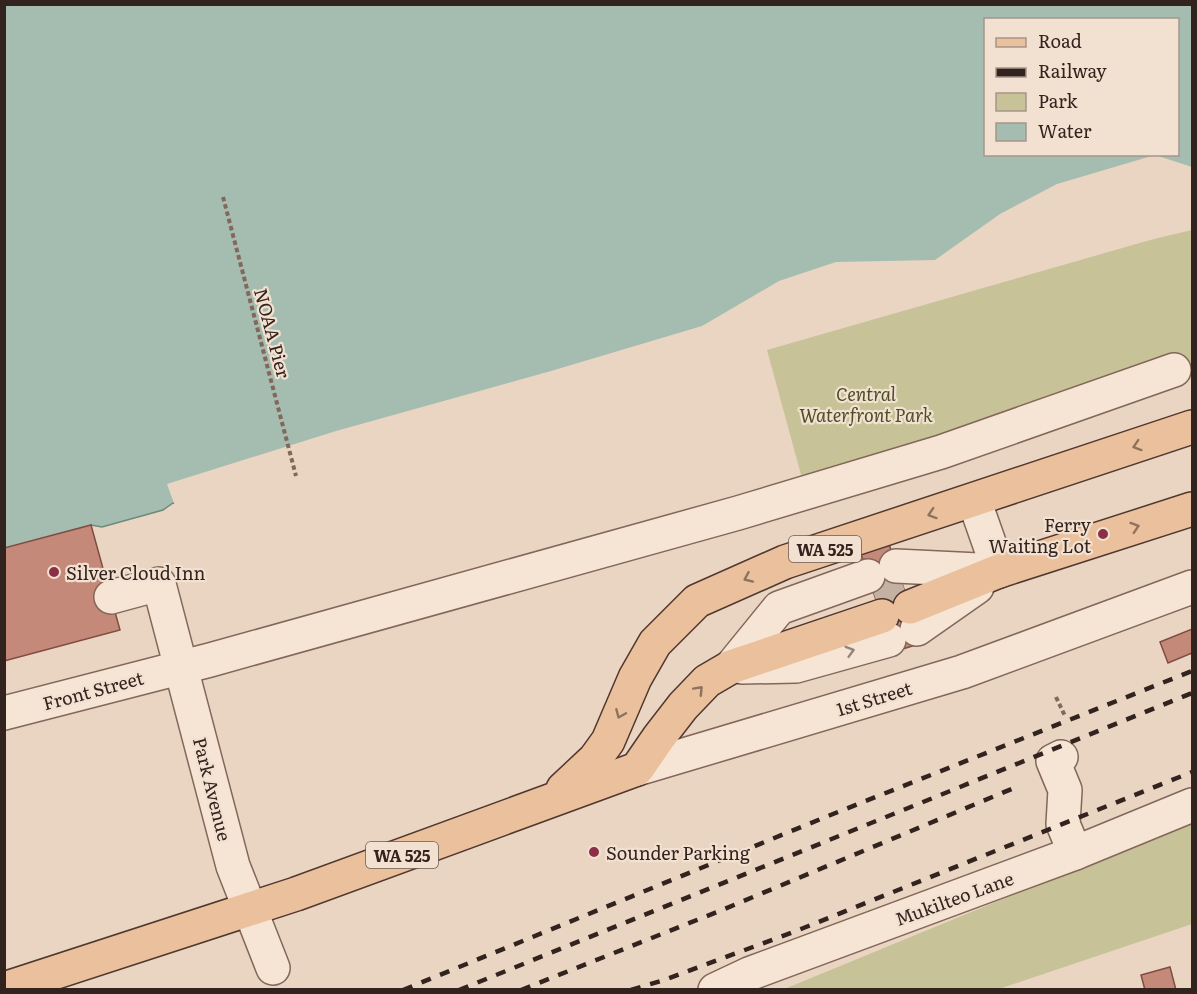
<svg xmlns="http://www.w3.org/2000/svg" width="1197" height="994" viewBox="0 0 1197 994" font-family="Literata,serif">
	<style>
		.green { fill: #c7c297 }
		.water { fill: #a4bdb0; stroke: #6c8a7c; stroke-width: 1.5; fill-rule: evenodd }
		.pier { fill: #ead5c2 }
		.building { fill: #c5897a; stroke: #7f4d42; stroke-width: 1.5 }
		.lines { fill: none; stroke-linecap: round; stroke-linejoin: round }
		.minor-tunnel { stroke: #c5b1a1; stroke-width: 33; stroke-dasharray: 33 16; stroke-linecap: butt }
		.minor-casing { stroke: #82675a; stroke-width: 36 }
		.major-casing { stroke: #50372f; stroke-width: 36 }
		.path { stroke: #82675a; stroke-width: 4; stroke-dasharray: 4.5 3; stroke-linecap: butt }
		.minor { stroke: #f6e4d4; stroke-width: 33 }
		.major { stroke: #ebc09c; stroke-width: 33 }
		.rail { stroke: #33231e; stroke-width: 4.5; stroke-dasharray: 10 10; stroke-linecap: butt }
		.oneway { stroke: #8f725d }
		.oneway2 { stroke: #948479 }
		.poi-dot { fill: #8c2f45; stroke: #f2e1d1; stroke-width: 2 }
		.labels { text-anchor: middle; dominant-baseline: central; stroke-width: 4.5; stroke-linejoin: round; paint-order: stroke }
		.shield { fill: #f2e1d1; stroke: #6c5c54; stroke-width: 1.5 }
		.shield-label { font-size: 16px; font-weight: bold; fill: #33231e }
		.street-label { font-size: 18px; fill: #33231e; stroke: #f2e1d1 }
		.park-label { font-size: 18px; font-style: italic; fill: #4d4e26; stroke: #f2e1d1 }
		.poi-label { font-size: 18px; fill: #33231e; stroke: #f2e1d1; text-anchor: start }
	</style>
	<rect width="100%" height="100%" fill="#ead5c2"/>
	<g class="green">
		<polygon points="1192,228 1192,379 809,504 767,350"/>
		<polygon points="1192,821 1192,924 999,989 782,990"/>
	</g>
	<path class="water" d="M4 5H1192V227L551 378 302 448 181 504 173 503 163 510 102 527 91 525 5 565ZM986 20H1178V154H986Z"/>
	<polygon class="pier" points="1155,155 1192,167 1192,230 552,381 303,451 190,503 180,507 175,506 167,484 336,431 551,371 702,326 779,281 836,262 935,260 1000,214 1057,184"/>
	<g class="building">
		<polygon points="91,525 120,630 4,661 4,548"/>
		<polygon points="888,541 922,643 893,652 860,551"/>
		<polygon points="1192,629 1192,653 1168,663 1160,642"/>
		<polygon points="1170,967 1176,990 1145,990 1141,975"/>
	</g>
	<g class="lines">
		<polyline class="minor-tunnel" points="874,594 903,585"/>
		<g class="minor-casing">
			<g id="minor">
				<polyline points="974,500 999,571"/>
				<polyline points="896,566 999,571"/>
				<polyline points="111,597 159,584 233,866 273,968"/>
				<polyline points="917,629 977,587"/>
				<polyline points="731,667 779,608 868,576"/>
				<polyline points="742,667 796,666 889,640"/>
				<polyline points="4,713 210,660 738,513 941,452 1174,370"/>
				<polyline points="1061,757 1053,761 1065,790 1063,824 1075,853"/>
				<polyline points="637,769 962,672 1192,587"/>
				<polyline points="715,990 749,974 1075,853 1192,805"/>
			</g>
		</g>
		<g class="major-casing">
			<g id="major">
				<polyline points="910,607 999,571 1192,509"/>
				<polyline points="563,789 595,759 608,741 635,678 655,643 697,601 785,562 1192,427"/>
				<polyline points="4,989 296,894 637,769 659,737 683,706 707,681 731,667 882,616"/>
			</g>
		</g>
		<g class="path">
			<polyline points="223,197 296,476"/>
			<polyline points="1056,697 1065,716"/>
		</g>
		<use href="#minor" class="minor"/>
		<use href="#major" class="major"/>
		<g class="rail">
			<polyline points="403,990 833,814 1192,671"/>
			<polyline points="459,990 1192,693"/>
			<polyline points="521,990 722,910 1014,788"/>
			<polyline points="631,990 664,980 796,931 1192,772"/>
		</g>
	</g>
	<defs><path id="oneway-chevron" d="M-2-3.5L2.5 0L-2 3.5" fill="none" stroke-width="1.6" stroke-linecap="round" stroke-linejoin="round" transform="scale(1.5)"/></defs>
	<g class="oneway">
		<use href="#oneway-chevron" transform="translate(1137 446) rotate(162)"/>
		<use href="#oneway-chevron" transform="translate(932 514) rotate(162)"/>
		<use href="#oneway-chevron" transform="translate(1135 527) rotate(-18)"/>
		<use href="#oneway-chevron" transform="translate(748 578) rotate(156)"/>
		<use href="#oneway-chevron" transform="translate(699 690) rotate(-47)"/>
		<use href="#oneway-chevron" transform="translate(620 714) rotate(113)"/>
	</g>
	<use class="oneway2" href="#oneway-chevron" transform="translate(850 651) rotate(-16)"/>
	<g class="poi-dot">
		<circle cx="1103" cy="534" r="6"/>
		<circle cx="54" cy="572" r="6"/>
		<circle cx="594" cy="852" r="6"/>
	</g>
	<g class="labels">
		<g class="shield">
			<rect x="789" y="536" width="72" height="26" rx="4.5"/>
			<rect x="366" y="842" width="72" height="26" rx="4.5"/>
		</g>
		<g class="shield-label">
			<text x="825" y="549">WA 525</text>
			<text x="402" y="855">WA 525</text>
		</g>
		<g class="street-label">
			<text transform="translate(273 333) rotate(75)">NOAA Pier</text>
			<text transform="translate(93 690) rotate(-15)">Front Street</text>
			<text transform="translate(874 698) rotate(-17)">1st Street</text>
			<text transform="translate(213 789) rotate(76)">Park Avenue</text>
			<text transform="translate(954 898) rotate(-20)">Mukilteo Lane</text>
		</g>
		<g class="park-label">
			<text x="866" y="393">Central<tspan x="866" dy="21">Waterfront Park</tspan></text>
		</g>
		<g class="poi-label">
			<text x="1091" y="524" text-anchor="end">Ferry<tspan x="1091" dy="21">Waiting Lot</tspan></text>
			<text x="66" y="572">Silver Cloud Inn</text>
			<text x="606" y="852">Sounder Parking</text>
		</g>
	</g>
	<rect width="1197" height="994" fill="none" stroke="#33231e" stroke-width="12"/>
	<rect x="984" y="18" width="195" height="138" fill="#f2e1d1" stroke="#a69589" stroke-width="1.5"/>
	<rect x="996" y="38" width="30" height="9" fill="#ebc09c" stroke="#a69589" stroke-width="1.5"/>
	<text x="1038" y="48" font-size="18" fill="#33231e">Road</text>
	<rect x="996" y="68" width="30" height="9" fill="#33231e" stroke="#a69589" stroke-width="1.5"/>
	<text x="1038" y="78" font-size="18" fill="#33231e">Railway</text>
	<rect x="996" y="93" width="30" height="18" fill="#c7c297" stroke="#a69589" stroke-width="1.5"/>
	<text x="1038" y="108" font-size="18" fill="#33231e">Park</text>
	<rect x="996" y="123" width="30" height="18" fill="#a4bdb0" stroke="#a69589" stroke-width="1.5"/>
	<text x="1038" y="138" font-size="18" fill="#33231e">Water</text>
</svg>
